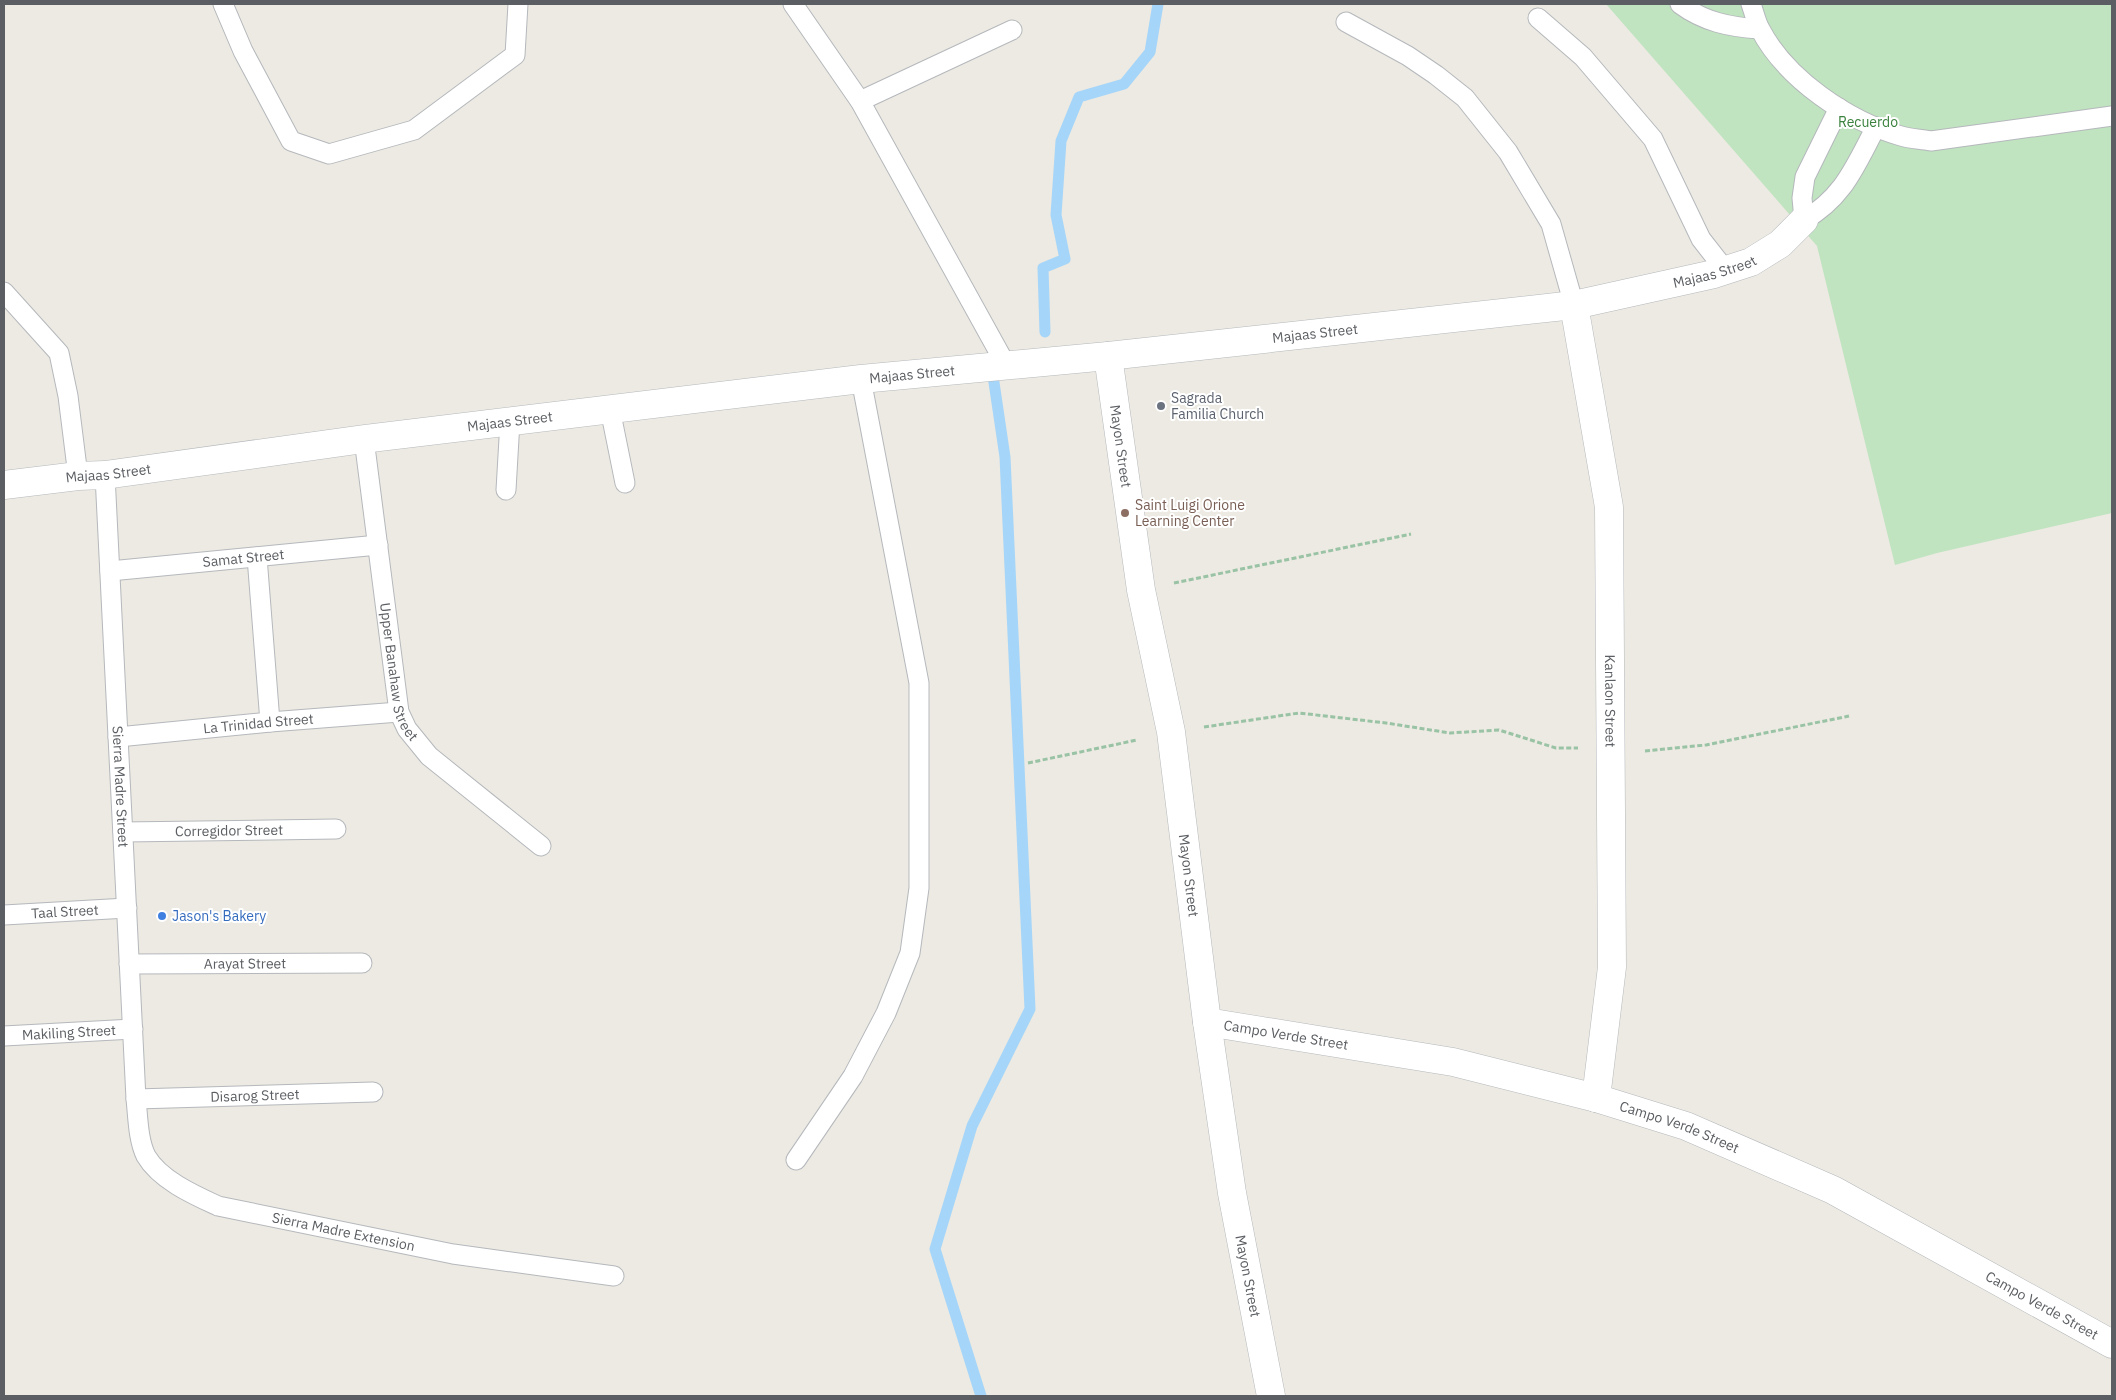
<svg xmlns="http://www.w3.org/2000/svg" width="2116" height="1400" viewBox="0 0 2116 1400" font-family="'IBM Plex Sans',sans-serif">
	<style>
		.green { fill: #c0e3c0 }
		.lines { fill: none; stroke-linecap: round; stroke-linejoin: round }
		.stream { stroke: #a5d5f9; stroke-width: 11 }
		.lane-casing { stroke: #b5b8bc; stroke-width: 21 }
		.street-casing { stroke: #b5b8bc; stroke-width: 29 }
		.path { stroke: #9ac3a5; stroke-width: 3; stroke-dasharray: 5 2.5; stroke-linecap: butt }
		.lane { stroke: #fff; stroke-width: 19 }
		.street { stroke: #fff; stroke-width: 28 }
		.worship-dot { fill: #6b7280; stroke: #fff; stroke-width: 2 }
		.education-dot { fill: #8d6e63; stroke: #fff; stroke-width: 2 }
		.shop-dot { fill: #3f7fe0; stroke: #fff; stroke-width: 2 }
		.labels { text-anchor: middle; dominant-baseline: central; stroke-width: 4; stroke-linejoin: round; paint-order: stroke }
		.park-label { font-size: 14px; fill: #3a823d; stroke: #fff }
		.street-label { font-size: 14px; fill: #5b5e62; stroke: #fff }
		.worship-label { font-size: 14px; fill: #5b616d; stroke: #fff; text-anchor: start }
		.education-label { font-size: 14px; fill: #785e54; stroke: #fff; text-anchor: start }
		.shop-label { font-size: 14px; fill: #366cbe; stroke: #fff; text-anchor: start }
	</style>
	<rect width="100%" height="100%" fill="#eceae2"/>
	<polygon class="green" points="1606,4 2112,4 2112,513 1937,553 1895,565 1817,246"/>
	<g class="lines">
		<g class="stream">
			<polyline points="1045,332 1043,268 1065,259 1056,215 1061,141 1079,97 1124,84 1150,52 1158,4"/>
			<polyline points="981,1396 935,1249 972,1126 1030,1009 1005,457 992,369"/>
		</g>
		<g class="lane-casing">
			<g id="lane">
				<polyline points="223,4 243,51 291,141 329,154 414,130 515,55 518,4"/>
				<polyline points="793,4 860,101 1006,365"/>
				<path d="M1680 4C1704 22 1730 27 1759 29"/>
				<path d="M1751 4C1754 12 1756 22 1760 29 1786 79 1848 121 1901 136 1911 139 1921 139 1931 141L2112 116"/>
				<polyline points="1538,18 1583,57 1653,139 1701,239 1726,271"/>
				<polyline points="1346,22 1408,56 1436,75 1465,98 1508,152 1551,224 1574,305"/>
				<polyline points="860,101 1012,30"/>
				<path d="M1839 108 1805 177 1802 198 1804 220C1844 197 1855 166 1876 127"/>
				<polyline points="4,292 59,353 68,396 78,476"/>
				<polyline points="610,409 625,483"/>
				<path id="s1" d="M364 439 399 712 407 729 429 756 541 846"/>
				<path id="s2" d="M105 475 136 1099C138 1117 138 1140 146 1156 160 1180 194 1195 218 1206L453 1254 614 1276"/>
				<polyline points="506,490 510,421"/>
				<polyline points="257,557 270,722"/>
				<path id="s3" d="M110 571 378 545"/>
				<path id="s4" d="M118 737 270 722 399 712"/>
				<path id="s5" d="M123 832 336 829"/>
				<path id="s6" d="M4 915 127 908"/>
				<path id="s7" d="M129 964 362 963"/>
				<path id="s8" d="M4 1036 133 1029"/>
				<path id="s9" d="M136 1099 373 1092"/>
				<polyline points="796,1160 853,1076 886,1013 910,953 919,888 919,683 861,379"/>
			</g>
		</g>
		<g class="street-casing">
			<g id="street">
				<path id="s10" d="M1574 305 1609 507 1612 967 1596 1098"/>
				<path id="s11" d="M1108 356 1141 590 1171 732 1207 1022 1232 1193 1271 1396"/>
				<path id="s12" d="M4 485 78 476 105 475 364 439 861 379 1108 356 1574 305 1714 274 1751 262 1780 244 1804 220"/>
				<path id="s13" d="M1207 1022 1453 1062 1596 1098 1686 1126 1833 1190 2112 1344"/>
			</g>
		</g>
		<g class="path">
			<polyline points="1174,583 1411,534"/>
			<polyline points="1204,727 1299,713 1386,723 1450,733 1499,730 1556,748 1578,748"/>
			<polyline points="1645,751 1706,745 1849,716"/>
			<polyline points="1028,763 1137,740"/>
		</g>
		<use href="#lane" class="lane"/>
		<use href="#street" class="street"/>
	</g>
	<circle class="worship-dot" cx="1161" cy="406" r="5"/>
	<circle class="education-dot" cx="1125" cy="513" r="5"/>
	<circle class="shop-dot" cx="162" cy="916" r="5"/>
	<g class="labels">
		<g class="park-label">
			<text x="1868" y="122">Recuerdo</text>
		</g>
		<g class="street-label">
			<text stroke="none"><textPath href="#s12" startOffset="1725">Majaas Street</textPath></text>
			<text stroke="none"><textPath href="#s12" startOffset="1320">Majaas Street</textPath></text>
			<text stroke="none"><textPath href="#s12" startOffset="915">Majaas Street</textPath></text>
			<text stroke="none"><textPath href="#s12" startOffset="510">Majaas Street</textPath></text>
			<text stroke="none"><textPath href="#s11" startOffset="91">Mayon Street</textPath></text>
			<text stroke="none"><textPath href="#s12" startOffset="105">Majaas Street</textPath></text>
			<text stroke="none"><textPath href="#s3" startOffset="134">Samat Street</textPath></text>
			<text stroke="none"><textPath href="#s1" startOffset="236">Upper Banahaw Street</textPath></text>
			<text stroke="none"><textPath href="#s10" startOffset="399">Kanlaon Street</textPath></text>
			<text stroke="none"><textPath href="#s4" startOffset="141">La Trinidad Street</textPath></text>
			<text stroke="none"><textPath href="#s2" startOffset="312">Sierra Madre Street</textPath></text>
			<text stroke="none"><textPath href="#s5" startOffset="106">Corregidor Street</textPath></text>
			<text stroke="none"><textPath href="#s11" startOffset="526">Mayon Street</textPath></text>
			<text stroke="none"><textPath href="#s6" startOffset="61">Taal Street</textPath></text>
			<text stroke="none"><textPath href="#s7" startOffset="116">Arayat Street</textPath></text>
			<text stroke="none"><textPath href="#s8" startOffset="65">Makiling Street</textPath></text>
			<text stroke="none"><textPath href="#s13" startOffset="80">Campo Verde Street</textPath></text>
			<text stroke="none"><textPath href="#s9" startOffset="119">Disarog Street</textPath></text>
			<text stroke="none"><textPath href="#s13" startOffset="485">Campo Verde Street</textPath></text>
			<text stroke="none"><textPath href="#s2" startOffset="900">Sierra Madre Extension</textPath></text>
			<text stroke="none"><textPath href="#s11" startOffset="931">Mayon Street</textPath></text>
			<text stroke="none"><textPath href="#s13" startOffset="890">Campo Verde Street</textPath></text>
		</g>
		<g class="worship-label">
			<text x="1171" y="398">Sagrada<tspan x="1171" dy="16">Familia Church</tspan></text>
		</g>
		<g class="education-label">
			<text x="1135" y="505">Saint Luigi Orione<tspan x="1135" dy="16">Learning Center</tspan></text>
		</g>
		<g class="shop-label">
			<text x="172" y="916">Jason's Bakery</text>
		</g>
	</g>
	<rect width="2116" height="1400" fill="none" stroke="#5b5e62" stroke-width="10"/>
</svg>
